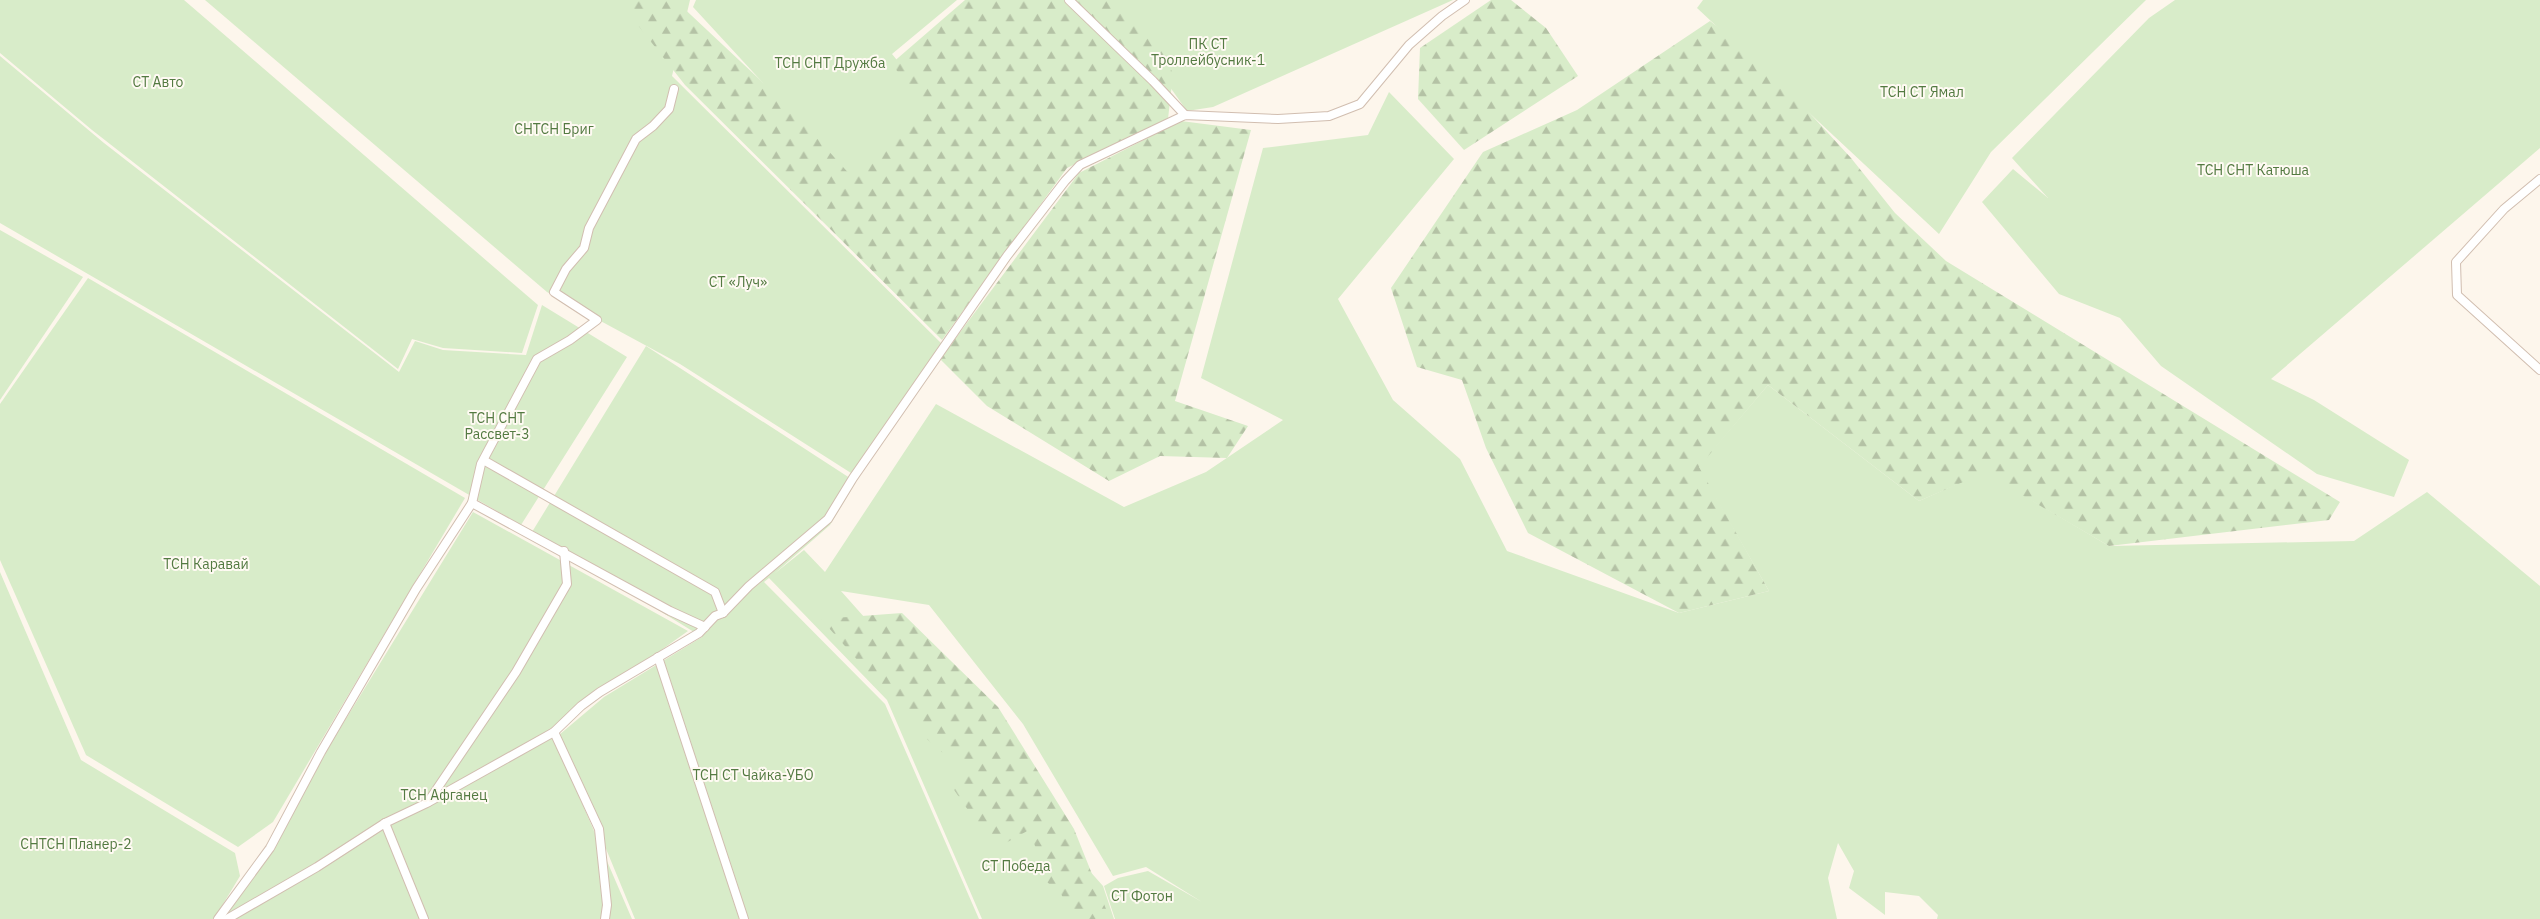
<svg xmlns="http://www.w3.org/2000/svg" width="2540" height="919" viewBox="0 0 2540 919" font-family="'IBM Plex Sans',sans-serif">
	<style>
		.green { fill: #d8ecc9 }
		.forest { fill: url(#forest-firs) }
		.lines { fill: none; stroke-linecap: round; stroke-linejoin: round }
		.street-casing { stroke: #d1beb0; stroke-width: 10 }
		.street { stroke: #fff; stroke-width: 8 }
		.labels { text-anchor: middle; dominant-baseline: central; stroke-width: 4; stroke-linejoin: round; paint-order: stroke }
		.park-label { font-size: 14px; fill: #537a41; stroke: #fffaf3 }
	</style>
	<defs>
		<pattern id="forest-firs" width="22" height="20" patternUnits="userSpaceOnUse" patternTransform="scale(1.25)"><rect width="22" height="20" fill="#d8ecc9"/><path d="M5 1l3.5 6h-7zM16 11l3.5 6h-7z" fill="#b4c2a5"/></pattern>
	</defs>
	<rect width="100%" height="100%" fill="#fdf6ec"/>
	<g class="green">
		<polygon points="0,0 184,0 538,305 522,353 443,348 412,339 398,369 92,130 0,53"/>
		<polygon points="205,0 690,0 672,76 943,345 851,473 680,364 547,292"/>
		<polygon points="696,0 957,0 892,54 933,104 856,184 693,7"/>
		<polygon points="1108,0 1453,0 1213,107 1187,111"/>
		<polygon points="1703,0 2146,0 1991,152 1939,234 1697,8"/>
		<polygon points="2175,0 2540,0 2540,148 2271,379 2314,400 2409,460 2394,497 2317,474 2161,366 2120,318 2059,294 1982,202 2013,169 2048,198 2012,158 2149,18"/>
		<polygon points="0,56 104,143 399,372 415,341 443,350 526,355 542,305 627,357 521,525 0,223"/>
		<polygon points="1389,92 1454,159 1338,299 1393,400 1460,459 1507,551 1679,613 1769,591 1698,467 1768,385 1919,501 1984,472 2109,546 2354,541 2427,492 2540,586 2540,919 1937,919 1938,915 1919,896 1885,892 1885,915 1849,888 1854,871 1838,843 1828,878 1837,919 1115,919 1104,886 1118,878 1148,871 1202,902 1146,867 1113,876 1023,724 929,605 841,591 1103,886 1114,919 982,919 887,700 769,578 764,582 885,704 979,919 635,919 559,735 604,697 702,637 532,532 646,346 856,482 830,525 774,574 804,550 825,572 936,404 1124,507 1206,472 1283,420 1201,378 1263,148 1368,135"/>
		<polygon points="0,230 83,277 0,400"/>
		<polygon points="88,278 465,498 273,822 238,847 86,755 0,560 0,404"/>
		<polygon points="473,512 688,631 550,729 632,919 223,919"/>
		<polygon points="0,572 81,760 235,853 240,876 214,919 0,919"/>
	</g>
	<g class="forest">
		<polygon points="618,0 675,0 787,105 853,178 926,104 891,64 965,0 1113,0 1158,39 1173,74 1168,119 1067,168 942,340 685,85"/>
		<polygon points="1491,0 1511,0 1546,28 1578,76 1464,150 1418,99 1420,48"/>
		<polygon points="1710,21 1759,58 1851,158 1895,213 1946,261 2340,502 2329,520 2109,546 1984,473 1919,501 1768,385 1699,467 1769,591 1679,613 1528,533 1486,448 1462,380 1417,367 1391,288 1483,152 1577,110"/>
		<polygon points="1181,121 1251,130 1175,401 1248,426 1227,458 1160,456 1109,481 987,406 940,359 1079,173"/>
		<polygon points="902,613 998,707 1074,829 1110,919 1074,919 1061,894 1027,865 1038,854 1029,830 995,849 950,784 970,767 936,749 821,619"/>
	</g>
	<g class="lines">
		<g class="street-casing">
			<g id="street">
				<polyline points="1069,0 1153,81 1185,115"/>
				<polyline points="2540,179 2504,209 2456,262 2457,295 2540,370"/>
				<polyline points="485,461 715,592 723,613"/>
				<polyline points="472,503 670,611 705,627"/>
				<polyline points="658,657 744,919"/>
				<polyline points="554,732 599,829 607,905 605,919"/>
				<polyline points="428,802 516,672 567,584 564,551"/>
				<polyline points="385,823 424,919"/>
				<polyline points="218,919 270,848 321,752 416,589 472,503 481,464 537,359 570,340 597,320 554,292 566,269 584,248 589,228 636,139 653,126 669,109 674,89"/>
				<polyline points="227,919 317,867 385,823 427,803 554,732 581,706 600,692 699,633 715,616 723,613 749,586 828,519 853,478 1007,256 1065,181 1080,165 1185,115 1278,119 1329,116 1360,104 1409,45 1442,16 1465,0"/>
			</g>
		</g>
		<use href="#street" class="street"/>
	</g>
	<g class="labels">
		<g class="park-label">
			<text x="1208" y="44">ПК СТ<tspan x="1208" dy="16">Троллейбусник-1</tspan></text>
			<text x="830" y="63">ТСН СНТ Дружба</text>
			<text x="158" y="82">СТ Авто</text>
			<text x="1922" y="92">ТСН СТ Ямал</text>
			<text x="554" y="129">СНТСН Бриг</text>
			<text x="2253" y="170">ТСН СНТ Катюша</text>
			<text x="738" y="282">СТ «Луч»</text>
			<text x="497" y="418">ТСН СНТ<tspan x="497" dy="16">Рассвет-3</tspan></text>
			<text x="206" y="564">ТСН Каравай</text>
			<text x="753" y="775">ТСН СТ Чайка-УБО</text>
			<text x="444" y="795">ТСН Афганец</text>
			<text x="76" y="844">СНТСН Планер-2</text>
			<text x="1016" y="866">СТ Победа</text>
			<text x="1142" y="896">СТ Фотон</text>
		</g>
	</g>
</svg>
